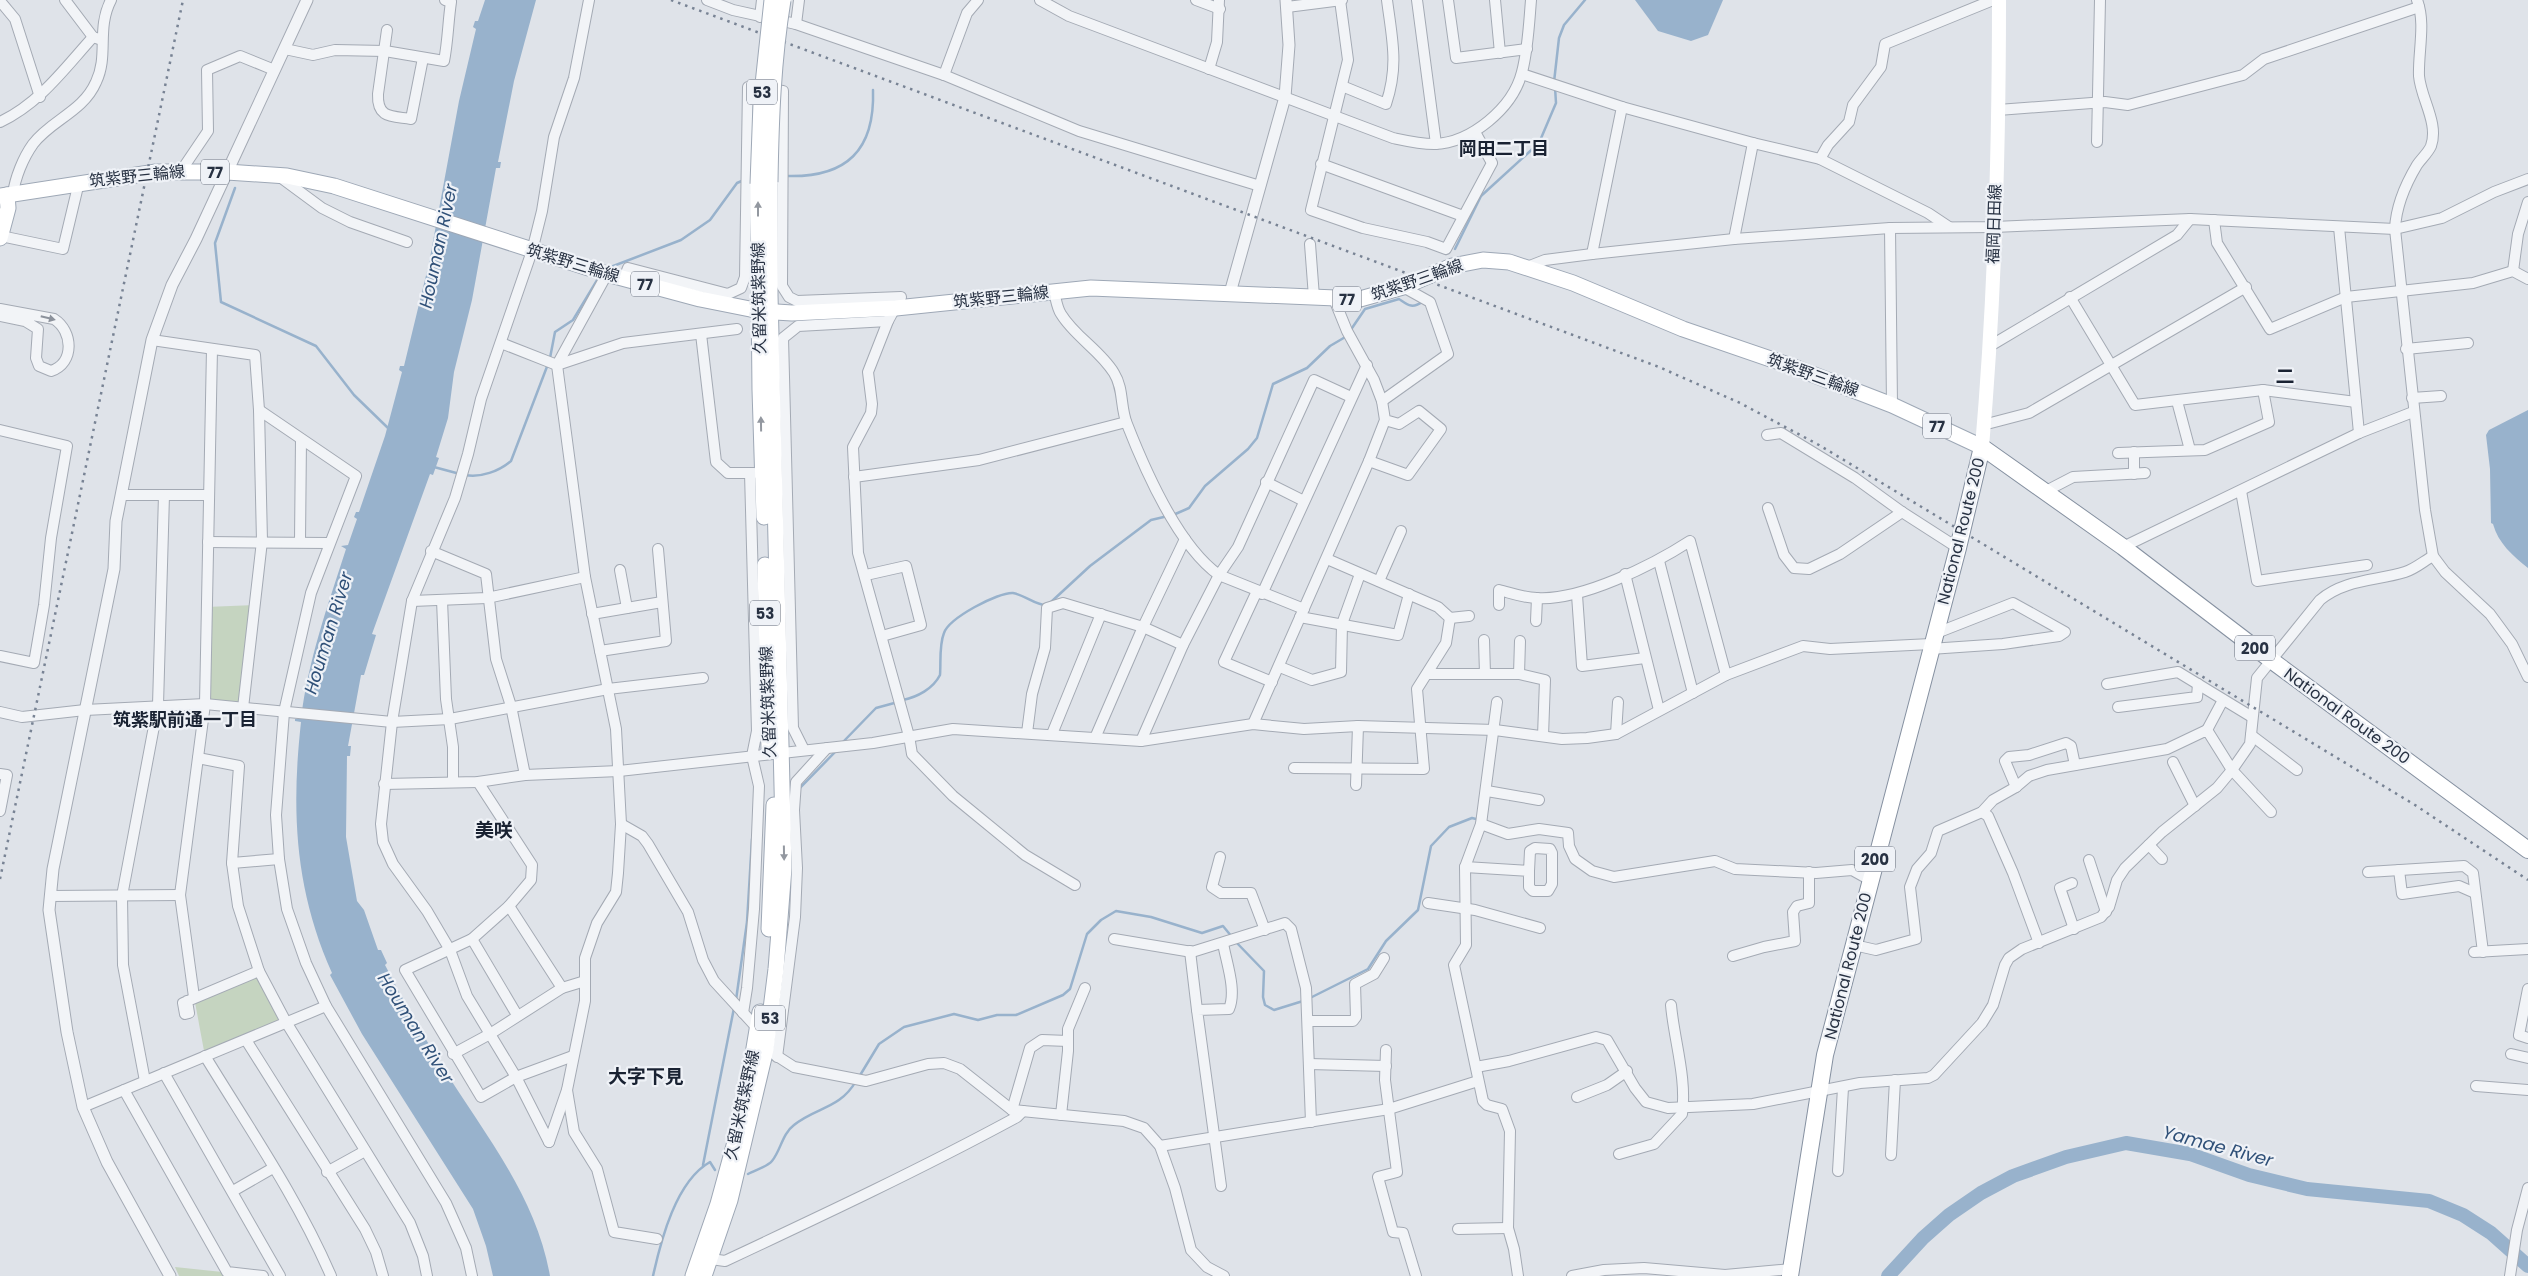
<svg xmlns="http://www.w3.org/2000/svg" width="2528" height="1276" viewBox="0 0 2528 1276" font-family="Poppins,'Noto Sans JP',sans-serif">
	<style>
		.green { fill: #c5d4c0 }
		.water { fill: #98b2cc }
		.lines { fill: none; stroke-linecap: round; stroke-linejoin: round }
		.stream { stroke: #98b2cc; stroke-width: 2.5 }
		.river { stroke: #98b2cc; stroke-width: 14 }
		.minor-casing { stroke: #a4aab4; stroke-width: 12 }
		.tertiary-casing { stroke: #a4aab4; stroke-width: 13 }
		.primary-casing { stroke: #9ea8b6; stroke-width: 17 }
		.trunk-casing { stroke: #8691a1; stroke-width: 18 }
		.minor { stroke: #f2f4f7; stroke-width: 10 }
		.tertiary { stroke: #f2f4f7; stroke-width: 11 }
		.secondary { stroke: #fff; stroke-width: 14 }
		.primary { stroke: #fff; stroke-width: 15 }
		.trunk { stroke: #fff; stroke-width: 16 }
		.rail { stroke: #788394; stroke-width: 2.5; stroke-dasharray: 2.5 5; stroke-linecap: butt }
		.primary-bridge-casing { stroke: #9ea8b6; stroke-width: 17; stroke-linecap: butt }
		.primary-bridge { stroke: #fff; stroke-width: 15 }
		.oneway { fill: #9398a0 }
		.oneway2 { fill: #8c929c }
		.labels { text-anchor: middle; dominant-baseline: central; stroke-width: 4.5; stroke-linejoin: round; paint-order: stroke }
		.shield { fill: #eff2f7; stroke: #636b78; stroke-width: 1 }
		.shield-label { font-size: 15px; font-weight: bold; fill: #273142 }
		.street-label { font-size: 16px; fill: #273142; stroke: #eff2f7 }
		.neighbourhood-label { font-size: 18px; font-weight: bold; fill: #192232; stroke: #eff2f7 }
		.water-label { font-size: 18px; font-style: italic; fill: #2f5078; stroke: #eff2f7 }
		.quarter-label { font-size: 19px; font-weight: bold; fill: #192232; stroke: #eff2f7 }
	</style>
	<rect width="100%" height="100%" fill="#dfe3e9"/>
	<g class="green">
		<polygon points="255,605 243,708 205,704 206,607"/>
		<polygon points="259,971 286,1022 205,1056 194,997"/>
		<polygon points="175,1267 260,1276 179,1276"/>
	</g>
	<g class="water">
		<path d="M485 0H536L514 81 498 162H501L500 168H496L472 300 454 372 448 418 436 457 439 458 433 475 430 474 372 634 376 635 364 675H361L348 746H351L350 756H347L346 837 357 901 364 910 378 950H381L387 963 385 965C402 998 420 1030 439 1061 481 1130 536 1194 550 1276H493L486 1246 473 1209 362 1034 330 975 332 973C295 890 291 812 301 722L295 721V719H301C308 660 328 605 346 549L341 546 348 545 357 519 354 517 356 512H359L385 436 402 372 399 370 400 366H404L429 263 459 101 476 29 473 27 475 21H478Z"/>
		<polygon points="1635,0 1723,0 1708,35 1691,41 1658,31"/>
		<path d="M2528 410V568C2513 556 2498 543 2493 524L2491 523 2490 469 2486 435 2489 430Z"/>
	</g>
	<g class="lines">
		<g class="stream">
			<polyline points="1554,82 1559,38 1564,25 1585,0"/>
			<path d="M786 176C847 178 875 150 873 90"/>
			<polyline points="235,188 215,243 221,302 316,346 354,395 388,428"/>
			<polyline points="1455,249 1481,196 1539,143 1556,103 1555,87"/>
			<polyline points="608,268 681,240 710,220 737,183 744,180"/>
			<path d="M1350 331 1365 309 1399 299C1408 305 1412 309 1422 302"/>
			<polyline points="550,358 555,332 573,320 599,277"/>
			<polyline points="434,467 460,474"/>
			<path d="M465 475C481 478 499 471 511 461L548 364"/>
			<polyline points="1173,515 1189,508 1205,486 1248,449 1257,438 1273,384 1307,368 1330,346 1347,336"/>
			<polyline points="1051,602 1090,566 1151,520 1168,516"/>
			<path d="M903 700C917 697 933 689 940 675 941 662 939 645 944 633 949 618 998 592 1013 593 1025 595 1035 605 1046 605"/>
			<polyline points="842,743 876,708 898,702"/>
			<polyline points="799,789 837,750"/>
			<polyline points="1235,941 1264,971 1263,997 1265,1005 1274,1010 1303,1001"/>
			<polyline points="1310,998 1368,969 1386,941 1418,910 1431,846 1449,827 1472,818 1476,819"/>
			<polyline points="736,1000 747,922 752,839"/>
			<polyline points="859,1077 879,1044 904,1027 954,1014 978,1020 997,1015 1016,1015 1063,995 1070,989 1087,934 1101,920 1116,911 1151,917 1202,933 1223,926 1232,937"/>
			<polyline points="703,1165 734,1008"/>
			<path d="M748 1174C755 1170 767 1167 772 1161 781 1150 782 1134 794 1125 816 1107 840 1109 856 1081"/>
			<path d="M653 1276C661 1240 676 1181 710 1162L715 1170"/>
		</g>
		<polyline class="river" points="1888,1276 1923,1238 1949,1215 1981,1193 2013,1176 2066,1157 2126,1143 2190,1154 2249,1175 2307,1189 2429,1201 2463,1215 2491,1233 2528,1266"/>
		<g class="minor-casing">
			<g id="minor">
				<polyline points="65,0 93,37 99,39"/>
				<polyline points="707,0 733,10 796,24 944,75 1079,131 1260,186"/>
				<path d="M1040 0 1069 16 1393 138C1407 141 1420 144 1434 144 1471 143 1513 108 1522 72 1528 49 1529 24 1531 0"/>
				<polyline points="1196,0 1220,9"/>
				<polyline points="1340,0 1348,60 1311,210 1363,228 1427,242 1446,249 1492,163 1475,132"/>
				<polyline points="1417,0 1436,144"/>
				<polyline points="1448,0 1456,58 1527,49"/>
				<polyline points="1495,0 1500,53"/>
				<path d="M2417 0C2426 23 2418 52 2419 76 2421 99 2439 123 2431 146 2428 153 2421 159 2417 165 2405 185 2396 206 2395 229L2425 510 2433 556 2445 572 2490 614 2512 644 2528 677"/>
				<polyline points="0,1 15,19 40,97"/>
				<polyline points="1287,7 1342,0"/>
				<polyline points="760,17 762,0"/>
				<polyline points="796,24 799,0"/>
				<path d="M387 30 378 94C377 119 392 116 411 119L423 58"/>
				<path d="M285 49 313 55 335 50 385 51 444 61C448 41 448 22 451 2L445 0"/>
				<polyline points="1209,69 1217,42 1219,0"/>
				<polyline points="1522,74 1622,107 1753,143 1820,159 1928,213 1949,227"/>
				<polyline points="944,75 967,13 978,0"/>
				<path d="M1342 86 1386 104C1399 65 1392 39 1387 0"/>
				<polyline points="1998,110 2105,102 2128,105 2243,75 2264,59 2419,7"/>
				<path d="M0 122C40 103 64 69 93 37"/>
				<polyline points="2097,142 2100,0"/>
				<polyline points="1820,159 1828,145 1849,122 1853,105 1881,67 1885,44 1993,0"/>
				<polyline points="1321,164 1463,216"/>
				<polyline points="181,171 208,131 207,70 240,56 272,69"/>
				<polyline points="280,177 322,208 350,222 407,242"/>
				<path d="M13 194C15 178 23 158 33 144 51 120 83 112 96 82 109 55 96 29 111 0"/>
				<polyline points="2214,220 2217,243 2270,329 2346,297 2473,283 2513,271 2528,279"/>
				<polyline points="2339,227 2359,433"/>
				<polyline points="1890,228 1892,405"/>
				<polyline points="1,236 63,249 79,182"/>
				<polyline points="1734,239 1753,143"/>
				<polyline points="1310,244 1314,297"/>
				<polyline points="1592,254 1622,107"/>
				<polyline points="1527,267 1545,260 1592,254 1734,239 1890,228 1994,227 2190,219 2395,229 2442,218 2494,192 2528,179"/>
				<polyline points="2513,271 2518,234 2528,202"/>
				<polyline points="624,278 628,268 728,294 741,288 745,277 748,87 783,91 782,286 789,297 797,301 901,297 888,321 868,372 872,404 871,413 853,447 858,553 909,736 912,754 953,796 1025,855 1075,885"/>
				<path d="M1054 292C1056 299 1057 308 1061 314 1075 337 1100 350 1114 373 1124 389 1120 407 1127 424 1145 470 1178 546 1219 575L1304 609"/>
				<polyline points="2070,297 2135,405 2263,390 2356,402"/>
				<polyline points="1334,299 1347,331 1374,380 1382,401 1385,420 1369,461 1408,475 1441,429 1419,411 1399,424 1385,420"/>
				<path d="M0 309 54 319C73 331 75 363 51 371L39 366 36 358 38 329 25 321 0 316"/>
				<polyline points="701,334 716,462 728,473 754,473"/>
				<polyline points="152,340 255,355 259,410 262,541 243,708"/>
				<polyline points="501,343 557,365 623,343 737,329"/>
				<polyline points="1990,346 2177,235 2190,219"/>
				<polyline points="2406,349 2468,343"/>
				<polyline points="2412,398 2441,396"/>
				<polyline points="1382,401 1448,354 1430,302 1403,287"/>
				<polyline points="2177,401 2190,450"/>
				<polyline points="259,410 356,476 311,593 284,712 276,815 279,859 287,909 306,963 326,1006 446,1203 466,1248 472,1276"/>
				<polyline points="1983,425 2029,413 2246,287"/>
				<polyline points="0,430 67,446 51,538 44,605 34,663 0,656"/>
				<polyline points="1767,435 1781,433 1855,478 1902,512 1958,548"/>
				<polyline points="2118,453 2205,450 2269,422 2263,390"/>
				<polyline points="2134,474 2134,452"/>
				<polyline points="854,477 979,460 1126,422"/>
				<polyline points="1266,482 1304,501"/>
				<polyline points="2046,491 2073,477 2145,473"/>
				<polyline points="2241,491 2257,581 2367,565"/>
				<polyline points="122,495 208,495"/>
				<polyline points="1768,508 1784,555 1794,568 1809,569 1840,554 1902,512"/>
				<polyline points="300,541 301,439"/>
				<polyline points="208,542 329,543"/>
				<polyline points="2123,547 2359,433 2413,412"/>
				<polyline points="431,551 486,574 496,659 511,706 525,775"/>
				<polyline points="1659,561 1693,693"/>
				<polyline points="620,570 627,608"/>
				<polyline points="1625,574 1659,710"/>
				<polyline points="866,575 906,566 921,625 882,636"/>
				<polyline points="1379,581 1401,531"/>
				<polyline points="1257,591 1224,662 1272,682"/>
				<polyline points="1262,594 1367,365"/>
				<polyline points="1577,595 1582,666 1645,658"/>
				<polyline points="442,600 446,699 453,747 453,782"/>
				<polyline points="412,601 487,598 585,577"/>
				<path d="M1499 605V590C1511 593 1524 598 1537 598 1581 601 1653 565 1690 541L1726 675"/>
				<polyline points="592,614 662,602"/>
				<polyline points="1300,617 1398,635 1409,594"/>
				<polyline points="1450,618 1469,616"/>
				<polyline points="1536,621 1537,598"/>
				<polyline points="1484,640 1485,674"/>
				<polyline points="1930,649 2003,644 2059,636 2065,632 2013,603 1934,634"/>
				<polyline points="600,651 666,641 658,549"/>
				<polyline points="1280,667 1312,680 1341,672 1342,624 1360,574"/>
				<polyline points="1427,674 1519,674 1545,680 1543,736"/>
				<polyline points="1519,674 1520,641"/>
				<polyline points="2107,684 2178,672 2252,717"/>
				<polyline points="1497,702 1481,824 1465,867 1466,945 1454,965 1483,1101 1487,1105 1502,1109 1510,1131 1508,1228 1514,1249 1518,1276"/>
				<polyline points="2118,707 2197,697 2198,684"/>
				<polyline points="0,712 22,717 85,710 205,704 392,722 450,719 608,689 703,678"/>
				<polyline points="1253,724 1369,461"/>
				<polyline points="2207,730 2223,700"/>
				<polyline points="1027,733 1032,694 1045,648 1047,608 1063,603 1143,627 1183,645"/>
				<polyline points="1052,734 1101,614"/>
				<polyline points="1616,734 1618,702"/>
				<polyline points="2251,735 2297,770"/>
				<polyline points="1095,738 1143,627 1185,539"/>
				<polyline points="1141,741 1183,645 1219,575 1238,547 1314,380 1351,397"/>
				<polyline points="804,750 793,728 783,338 798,326 888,321"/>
				<polyline points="198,758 239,766 232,863 238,906 259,971 286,1022 410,1223 423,1256 427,1276"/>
				<polyline points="2173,762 2195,806"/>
				<polyline points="1294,768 1424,769 1417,689 1446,643 1450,618 1438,607 1327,559"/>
				<polyline points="0,774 7,775 0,811"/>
				<polyline points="478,782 532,865 531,880 509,906 472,939 405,970 481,1097 516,1077 573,1056"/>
				<polyline points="384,784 478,782 525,775 619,771 873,743 953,729 1141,741 1253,724 1304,729 1358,726 1495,730 1562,739 1587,738 1616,734 1726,675 1803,646 1830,649 1931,644"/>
				<polyline points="1356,785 1358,726"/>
				<polyline points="2016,787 2005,761 2009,757 2029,755 2066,743 2071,746 2075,765"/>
				<polyline points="1487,791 1539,800"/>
				<polyline points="1982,812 1988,816 2013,873 2039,943"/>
				<polyline points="621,824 642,836 648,844 688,912 703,960 714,981 758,1029"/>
				<polyline points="1481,824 1508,834 1539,829 1568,833 1569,846 1575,859 1592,871 1614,877 1715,861 1735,869 1816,873 1852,870 1870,880"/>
				<polyline points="2149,845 2162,859"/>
				<polyline points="1220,857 1212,887 1221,893 1251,893 1265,930"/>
				<polyline points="2089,860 2106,912"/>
				<polyline points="232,863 279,859"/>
				<polyline points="1465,867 1529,871 1530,851 1535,848 1550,849 1552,853 1552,884 1548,891 1533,891 1529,887 1529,871"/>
				<polyline points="2399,870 2402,894 2459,886 2475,893"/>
				<polyline points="2368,872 2464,866 2473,873 2483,952"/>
				<polyline points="2072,883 2060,888 2074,929"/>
				<polyline points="50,896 180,895"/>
				<polyline points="1428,903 1475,910 1540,928"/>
				<polyline points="509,906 562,988"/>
				<polyline points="472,939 517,1015"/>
				<polyline points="1114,939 1192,952 1285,923 1291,929 1306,988 1311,1122"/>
				<polyline points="1854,945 1876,950 1916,939 1910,887 1917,869 1931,853 1938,831 1982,812 1993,800 2016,787 2029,776 2047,770 2167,749 2207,730 2232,770 2271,812"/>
				<polyline points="1190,951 1197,1010"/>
				<polyline points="2474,952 2528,949"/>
				<polyline points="1733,956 1764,947 1795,941 1793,912 1797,906 1809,903 1809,872"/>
				<polyline points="2528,989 2519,1035 2528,1038"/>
				<polyline points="194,997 180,895 205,704 212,349"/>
				<polyline points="187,1001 189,1013 185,1014 183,1003 259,971"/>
				<polyline points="743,1013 747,988 754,909 759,786 752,756 757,731 750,473"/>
				<polyline points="1308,1021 1353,1021 1356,1017 1355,984 1374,974 1384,958"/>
				<polyline points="246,1040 365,1229 376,1252 383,1276"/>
				<polyline points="766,1049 794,1067 866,1081 928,1064 944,1063 960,1069 1012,1110 1124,1121 1144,1128 1160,1146 1175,1188 1191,1250 1207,1267 1224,1276"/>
				<polyline points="1386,1050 1385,1080 1397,1172 1378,1177 1393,1232 1403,1233 1416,1276"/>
				<polyline points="453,1054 490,1034 562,988 585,981"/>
				<polyline points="2511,1054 2528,1058"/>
				<path d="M205 1056C249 1128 298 1199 331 1276"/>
				<polyline points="777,1057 795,917 797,868 794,810 796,782 827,748"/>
				<polyline points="1309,1064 1386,1066"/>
				<path d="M1476 1067 1509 1061 1596 1037 1607 1040 1635 1088 1646 1102 1668 1108 1753 1104 1860 1083 1928 1078 1934 1075 1982 1023 1993 1005 2005 965 2009 958 2022 949 2101 917 2109 907 2117 880 2125 868 2162 832 2217 788 2232 770 2250 744 2257 678 2320 600C2345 579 2376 581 2405 572 2415 569 2424 561 2433 556"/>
				<polyline points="164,1073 280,1276"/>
				<polyline points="145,1081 123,965 122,896 158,705 164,495"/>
				<polyline points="2476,1086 2528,1090"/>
				<polyline points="124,1090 227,1272 263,1276"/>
				<polyline points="567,1090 574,1132 597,1169 614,1232 657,1239"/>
				<polyline points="1577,1097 1607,1085 1627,1071"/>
				<polyline points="83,1107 326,1006"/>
				<polyline points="1012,1110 1030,1048 1042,1040 1068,1041"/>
				<polyline points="1061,1115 1068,1051 1068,1029 1085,988"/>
				<polyline points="549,1142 516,1077 467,996 450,950 427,911 393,864 383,842 381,824 392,722 412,601 455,498 468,454 481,399 532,251 542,211 554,137 574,78 589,0"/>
				<polyline points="549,1142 567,1090 585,1001 585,958 597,923 616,892 618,873 621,824 616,729 585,577 557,365 607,274"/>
				<polyline points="1160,1146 1389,1109 1478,1081"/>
				<path d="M1619 1154 1654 1144 1682 1114C1687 1078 1674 1040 1671 1005"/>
				<polyline points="1891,1155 1895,1080"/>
				<polyline points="1838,1171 1843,1088"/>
				<polyline points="327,1172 365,1151"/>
				<path d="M1221 1186 1197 1010 1229 1009C1237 990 1226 962 1223 943"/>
				<polyline points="233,1191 273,1168"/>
				<polyline points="1458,1229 1508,1228"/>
				<path d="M711 1259 725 1261C823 1215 921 1169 1017 1117L1023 1111"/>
				<polyline points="1572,1276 1604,1270 1644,1268 1725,1275 1791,1269"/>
				<polyline points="2510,1276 2517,1230 2528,1188"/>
			</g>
		</g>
		<g class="tertiary-casing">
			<g id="tertiary">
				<polyline points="1230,293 1285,97 1289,45 1286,0"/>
				<polyline points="170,1276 107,1162 83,1107 67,1032 49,910 53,869 114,569 116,521 152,340 172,285 196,239 307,0"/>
			</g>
		</g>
		<g class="primary-casing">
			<g id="primary">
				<polyline points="758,184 760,390 764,517"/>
				<polyline points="0,196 156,172 227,172 287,176 334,186 607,274 700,299 760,311 792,313 896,308 1091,288 1360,299 1403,287 1452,266 1483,260 1509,262 1573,283 1683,329 1791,366 1892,405 1982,447"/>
				<polyline points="0,238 8,208 7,195"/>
				<polyline points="765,565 769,749"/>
				<polyline points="769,929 774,805"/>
				<polyline points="747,1090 760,1012"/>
				<polyline points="693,1276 718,1204 735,1142"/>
				<polyline points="704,1276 730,1200 766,1049 776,969 784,868 770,295 770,182"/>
			</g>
		</g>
		<g class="trunk-casing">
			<polyline id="trunk" points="1790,1276 1825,1055 1958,548 1982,447 2123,547 2271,660 2528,850"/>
		</g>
		<use href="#minor" class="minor"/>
		<use href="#tertiary" class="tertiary"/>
		<path class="secondary" d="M1982 447C1995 298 1999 149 1999 0"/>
		<use href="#primary" class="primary"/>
		<use href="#trunk" class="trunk"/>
		<g class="rail">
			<polyline points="671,0 1659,367 1740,403 1819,445 2415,805 2528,880"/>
			<polyline points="0,879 183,0"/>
		</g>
		<g class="primary-bridge-casing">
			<g id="primary-bridge">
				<path d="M770 182C771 120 773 61 783 0"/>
				<polyline points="758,184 761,103 772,0"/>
			</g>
		</g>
		<use href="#primary-bridge" class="primary-bridge"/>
	</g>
	<defs><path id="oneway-solid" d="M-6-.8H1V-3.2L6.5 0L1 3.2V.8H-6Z" transform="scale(1.25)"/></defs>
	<g class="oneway">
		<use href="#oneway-solid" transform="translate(758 209) rotate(-90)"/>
		<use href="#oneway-solid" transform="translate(761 424) rotate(-91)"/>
		<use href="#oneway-solid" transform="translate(784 853) rotate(89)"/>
	</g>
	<use class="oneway2" href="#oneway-solid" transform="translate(48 318) rotate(14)"/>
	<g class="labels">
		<g class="shield">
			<rect x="747" y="79.5" width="30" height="25" rx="4"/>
			<rect x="201" y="159.5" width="28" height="25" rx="4"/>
			<rect x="631" y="271.5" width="28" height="25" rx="4"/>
			<rect x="1333" y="286.5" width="28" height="25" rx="4"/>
			<rect x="1923" y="413.5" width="28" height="25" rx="4"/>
			<rect x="750" y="600.5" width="30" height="25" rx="4"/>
			<rect x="2235" y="635.5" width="40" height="25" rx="4"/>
			<rect x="1855" y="846.5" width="40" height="25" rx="4"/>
			<rect x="755" y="1005.5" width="30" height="25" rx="4"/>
		</g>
		<g class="shield-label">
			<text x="762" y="92">53</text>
			<text x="215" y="172">77</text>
			<text x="645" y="284">77</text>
			<text x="1347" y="299">77</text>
			<text x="1937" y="426">77</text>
			<text x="765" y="613">53</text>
			<text x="2255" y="648">200</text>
			<text x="1875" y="859">200</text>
			<text x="770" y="1018">53</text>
		</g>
		<g class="street-label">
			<text transform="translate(137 176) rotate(-6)">筑紫野三輪線</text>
			<text transform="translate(1994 224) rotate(-88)">福岡日田線</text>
			<text transform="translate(573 263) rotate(17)">筑紫野三輪線</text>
			<text transform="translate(1417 280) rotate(-19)">筑紫野三輪線</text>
			<text transform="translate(1001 297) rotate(-6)">筑紫野三輪線</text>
			<text transform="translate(759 298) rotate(-91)">久留米筑紫野線</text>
			<text transform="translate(1813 375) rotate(20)">筑紫野三輪線</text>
			<text transform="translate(1961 531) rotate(-76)">National Route 200</text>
			<text transform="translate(768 702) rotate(-92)">久留米筑紫野線</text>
			<text transform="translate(2347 716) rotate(36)">National Route 200</text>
			<text transform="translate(1848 966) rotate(-76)">National Route 200</text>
			<text transform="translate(742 1105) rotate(-78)">久留米筑紫野線</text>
		</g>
		<g class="neighbourhood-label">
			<text x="1504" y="148">岡田二丁目</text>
			<text x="185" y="719">筑紫駅前通一丁目</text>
		</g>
		<g class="water-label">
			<text transform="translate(438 246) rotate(-78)">Houman River</text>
			<text transform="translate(328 633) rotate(-73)">Houman River</text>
			<text transform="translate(416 1028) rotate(58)">Houman River</text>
			<text transform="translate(2218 1146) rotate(15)">Yamae River</text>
		</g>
		<g class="quarter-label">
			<text x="2285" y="376">二</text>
			<text x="494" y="830">美咲</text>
			<text x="646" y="1076">大字下見</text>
		</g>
	</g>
</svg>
